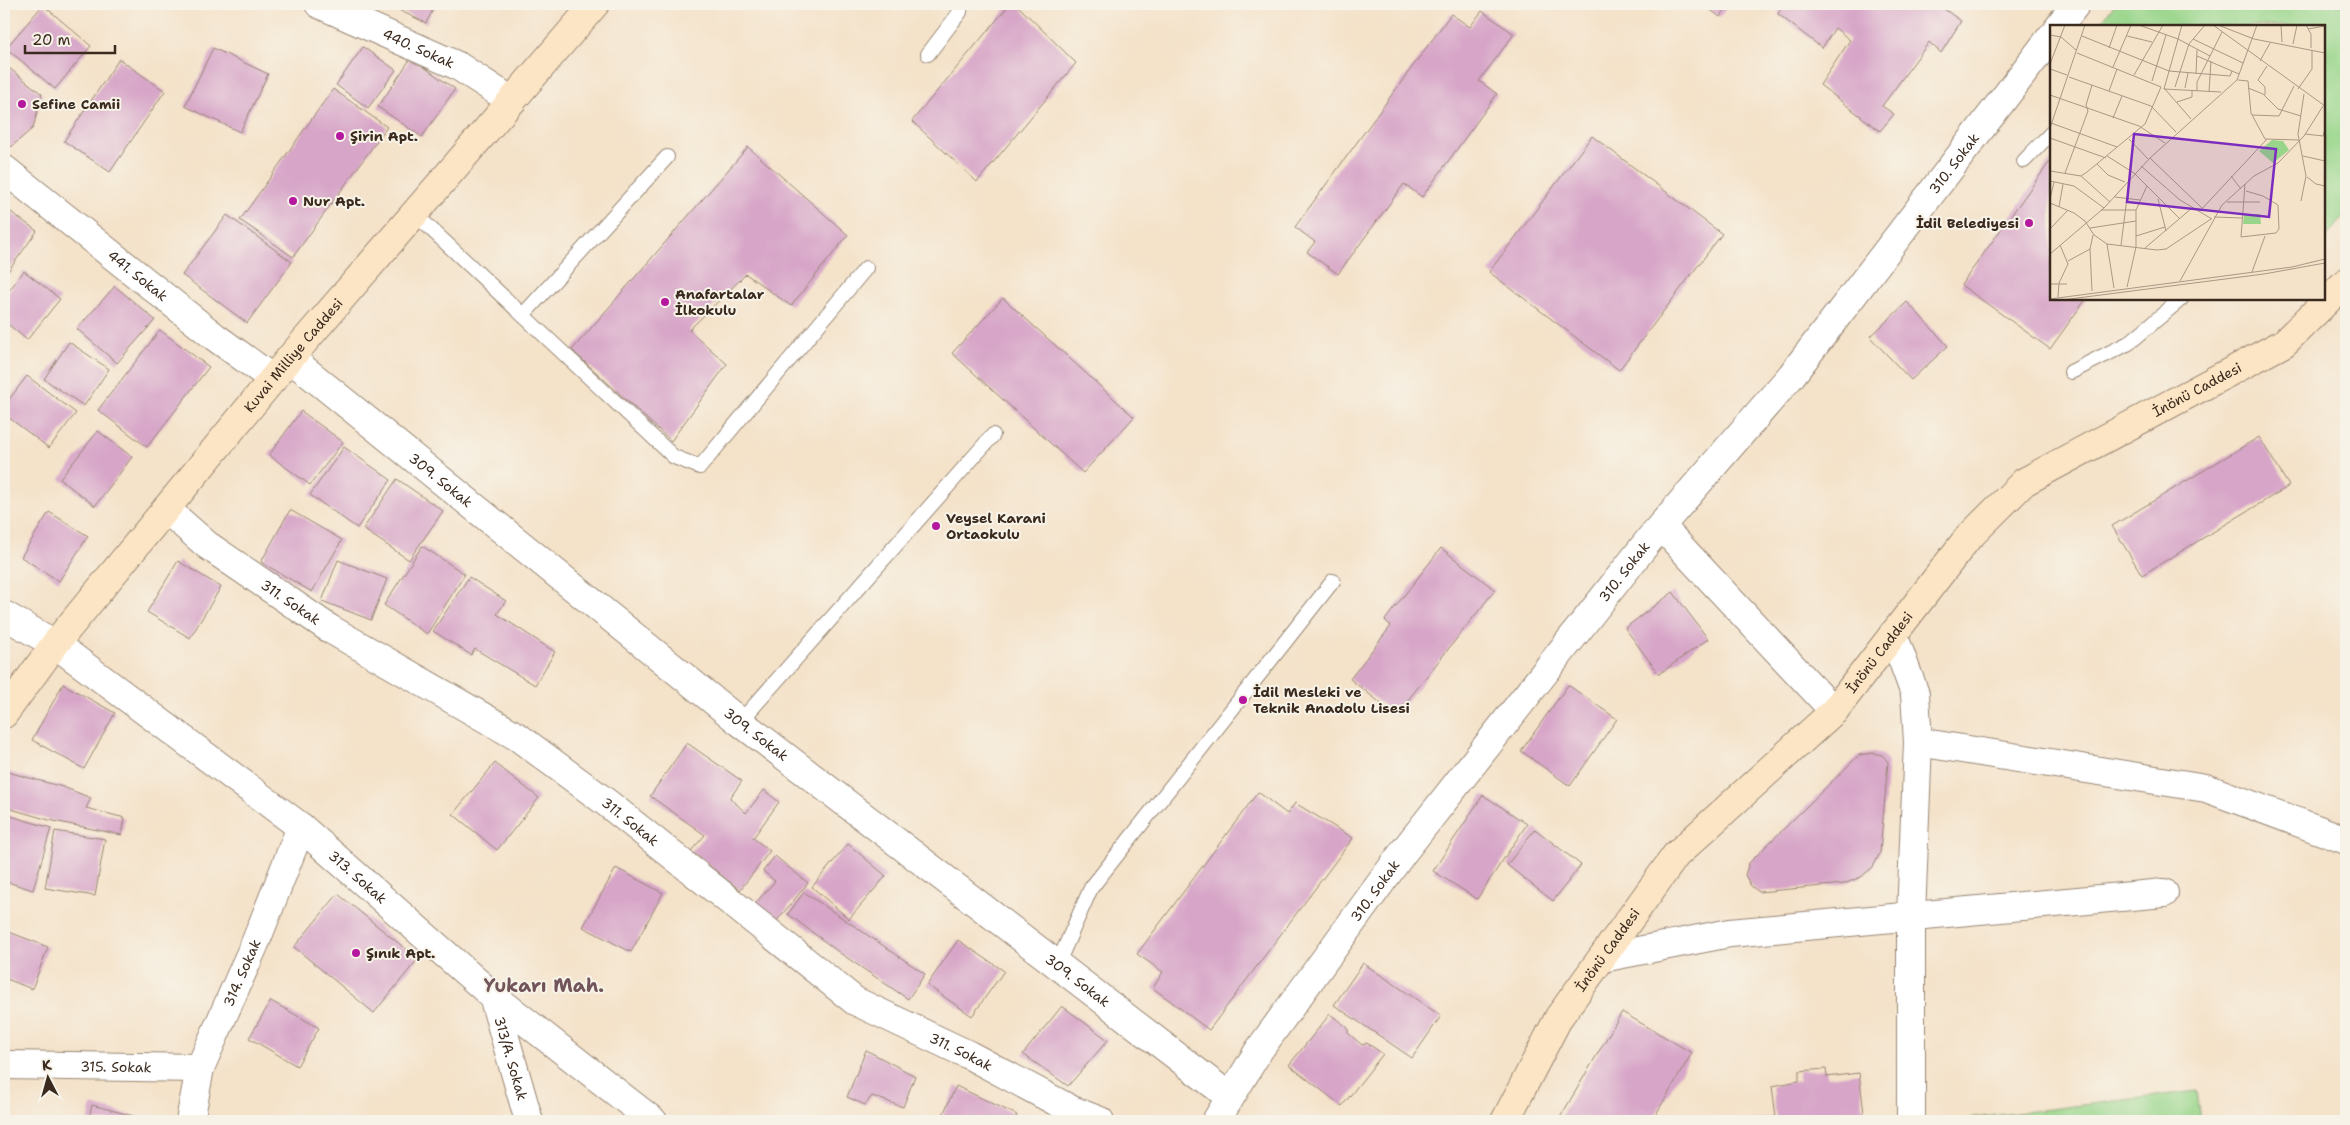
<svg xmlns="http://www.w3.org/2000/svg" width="2350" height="1125" viewBox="0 0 2350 1125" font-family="'Shantell Sans',sans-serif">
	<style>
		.green { fill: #98d58a; stroke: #6a8054 }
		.building { fill: #d7a5c8 }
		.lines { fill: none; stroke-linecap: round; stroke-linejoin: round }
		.lane-casing { stroke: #988674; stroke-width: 16 }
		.street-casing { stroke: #988674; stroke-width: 30 }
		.secondary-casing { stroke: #988674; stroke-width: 30 }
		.lane { stroke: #fff; stroke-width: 14 }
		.street { stroke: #fff; stroke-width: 28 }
		.secondary { stroke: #fce5c4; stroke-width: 28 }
		.poi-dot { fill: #b5179e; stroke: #f7f3e8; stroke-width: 2 }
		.labels { text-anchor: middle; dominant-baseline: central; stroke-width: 4; stroke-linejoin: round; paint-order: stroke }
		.street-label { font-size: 14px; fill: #3b2a1e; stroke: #f7f3e8 }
		.poi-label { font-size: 14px; font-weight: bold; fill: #3b2a1e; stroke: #f7f3e8; text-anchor: start }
		.district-label { font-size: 19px; font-weight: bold; fill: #72555a; stroke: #f7f3e8 }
		.inset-road { fill: none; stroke: #aa9885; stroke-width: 1 }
		.view { fill: #7b2cbf; fill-opacity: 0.15; stroke: #7b2cbf; stroke-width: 2.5 }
		.inset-edge { fill: none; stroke: #3b2a1e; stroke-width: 2.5 }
	</style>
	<rect width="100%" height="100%" fill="#f7f3e8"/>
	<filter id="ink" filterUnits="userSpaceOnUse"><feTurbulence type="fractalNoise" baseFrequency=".02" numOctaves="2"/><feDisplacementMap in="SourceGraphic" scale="10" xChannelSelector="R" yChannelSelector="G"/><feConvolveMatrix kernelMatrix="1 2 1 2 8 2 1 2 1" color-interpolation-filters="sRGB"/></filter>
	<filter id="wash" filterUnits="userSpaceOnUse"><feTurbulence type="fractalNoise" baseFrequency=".0096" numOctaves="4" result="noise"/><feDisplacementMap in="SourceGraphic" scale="20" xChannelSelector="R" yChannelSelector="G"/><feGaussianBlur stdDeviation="1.12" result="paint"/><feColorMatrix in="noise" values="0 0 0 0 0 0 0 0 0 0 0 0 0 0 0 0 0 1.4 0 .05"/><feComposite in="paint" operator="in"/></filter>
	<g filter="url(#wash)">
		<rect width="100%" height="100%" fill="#f4e2c9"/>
		<g class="green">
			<polygon points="2115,4 2346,4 2346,214 2324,239 2324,26 2098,26"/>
			<polygon points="2197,1091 2201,1121 1951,1121"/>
		</g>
		<g id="blocks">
			<g class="building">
				<polygon points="386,4 436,4 426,23"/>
				<polygon points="1010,4 1016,4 1076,63 977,182 912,121"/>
				<polygon points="1703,4 1729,4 1720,17"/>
				<polygon points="1783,4 1937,4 1961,21 1941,53 1929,42 1882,106 1894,114 1880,131 1820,85 1850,40 1835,28 1822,48 1778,14"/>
				<polygon points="43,5 91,46 55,89 6,48"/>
				<polygon points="1482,11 1514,34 1479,81 1497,94 1422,197 1404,184 1338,274 1307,252 1315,242 1295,227 1451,14 1470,27"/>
				<polygon points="363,47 396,70 368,108 336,85"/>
				<polygon points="213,48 268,74 240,132 185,106"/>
				<polygon points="411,58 455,89 422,137 378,107"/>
				<polygon points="119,59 165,91 110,172 64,141"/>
				<polygon points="4,64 42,94 33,128 11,147 4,142"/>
				<polygon points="333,89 387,127 293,257 240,220"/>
				<polygon points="1592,136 1722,234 1619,370 1489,272"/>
				<polygon points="748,147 848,235 791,306 746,274 689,330 727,364 671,441 572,350"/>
				<polygon points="2051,160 2051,299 2086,299 2050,349 1961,285"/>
				<polygon points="4,207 37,231 4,277"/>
				<polygon points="227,215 292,262 247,323 182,275"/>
				<polygon points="24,271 60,299 27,340 4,321 4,297"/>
				<polygon points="115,286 155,320 117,363 77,329"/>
				<polygon points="1003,298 1134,417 1083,473 952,353"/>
				<polygon points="1907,302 1948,346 1911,380 1870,337"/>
				<polygon points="160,330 209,367 147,447 98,410"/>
				<polygon points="69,342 109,369 84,406 44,379"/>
				<polygon points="27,376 76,413 49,448 4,414 4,406"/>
				<polygon points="301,411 343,442 310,485 269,455"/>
				<polygon points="98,431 132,457 95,506 60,479"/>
				<polygon points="2259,437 2289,486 2142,575 2112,526"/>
				<polygon points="344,447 391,480 357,528 310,495"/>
				<polygon points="397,479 443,511 409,560 363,529"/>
				<polygon points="290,510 342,540 312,592 261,562"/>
				<polygon points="49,512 88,536 59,581 21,557"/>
				<polygon points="422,546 465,574 427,634 384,605"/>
				<polygon points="1441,548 1495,590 1396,715 1350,679 1391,626 1385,620"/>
				<polygon points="338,560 387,579 371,620 322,601"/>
				<polygon points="178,561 221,587 190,638 147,612"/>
				<polygon points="469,577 506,601 497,614 555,652 535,685 475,649 471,655 433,631"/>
				<polygon points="1673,592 1708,639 1659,674 1625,628"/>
				<polygon points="63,684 115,713 84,769 32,740"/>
				<polygon points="1568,685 1617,719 1570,786 1521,751"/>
				<polygon points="687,743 742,781 730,798 746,813 764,790 779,802 753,838 770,851 740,890 691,851 705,835 650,796"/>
				<polygon points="1874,753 1882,755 1888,762 1880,853 1873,867 1861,877 1844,884 1759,892 1751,886 1745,875 1749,863 1859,755"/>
				<polygon points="495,763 539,798 497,850 453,814"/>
				<polygon points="4,771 63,787 91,798 86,808 125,818 122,835 49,820 4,807"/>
				<polygon points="1258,792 1287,814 1295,803 1353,838 1209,1030 1153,988 1163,972 1137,954"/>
				<polygon points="1483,795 1527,824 1477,899 1433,871"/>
				<polygon points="4,814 51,828 33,890 4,881"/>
				<polygon points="1535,829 1581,865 1553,901 1507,865"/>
				<polygon points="55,831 105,839 95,896 45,888"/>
				<polygon points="848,844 886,876 849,919 812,887"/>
				<polygon points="775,856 808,883 775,923 754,905 775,881 763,871"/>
				<polygon points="616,868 663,893 631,952 583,927"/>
				<polygon points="804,892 925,974 908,999 840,953 788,914"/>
				<polygon points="338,894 418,959 374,1013 294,947"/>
				<polygon points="4,930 48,947 32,989 4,978"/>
				<polygon points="958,940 1004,971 972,1016 927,985"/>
				<polygon points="1363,963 1441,1016 1412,1058 1334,1005"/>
				<polygon points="271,1001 319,1028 297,1066 249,1038"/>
				<polygon points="1062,1006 1108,1040 1068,1086 1023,1054"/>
				<polygon points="1622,1012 1692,1053 1652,1121 1558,1121"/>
				<polygon points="1330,1014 1348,1028 1348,1033 1362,1045 1367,1043 1383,1054 1342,1106 1289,1065"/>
				<polygon points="866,1050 915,1076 903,1107 872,1096 865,1105 847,1097"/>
				<polygon points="1826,1069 1827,1077 1859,1073 1865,1121 1750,1121 1776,1117 1772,1086 1799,1081 1799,1071"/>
				<polygon points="956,1086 1017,1115 1014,1121 940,1121"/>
				<polygon points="92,1105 152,1121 88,1121"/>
			</g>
		</g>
	</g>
	<g filter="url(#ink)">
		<use href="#blocks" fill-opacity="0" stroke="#988674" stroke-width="1"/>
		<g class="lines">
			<g class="lane-casing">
				<g id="lane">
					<polyline points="928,54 960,12 961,4"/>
					<polyline points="2024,161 2051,133"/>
					<polyline points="415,214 674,457 700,467 866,268"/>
					<polyline points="523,315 667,157"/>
					<polyline points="2071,372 2129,343 2181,299"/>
					<polyline points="740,722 993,435"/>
					<polyline points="1057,965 1091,888 1333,581"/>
				</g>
			</g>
			<g class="street-casing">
				<g id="street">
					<path id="s1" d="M319 4 458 66 512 101"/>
					<polyline points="2059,26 2076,4"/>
					<path id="s2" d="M4 169 215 337 273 379"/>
					<path id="s3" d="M290 358 740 722 1230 1097"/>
					<path id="s4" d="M166 509 207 545 330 629 518 737 607 803 855 1001 969 1055 1072 1110 1100 1121"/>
					<polyline points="1661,526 1834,711"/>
					<path id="s5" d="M4 615 55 644 301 827 493 996 653 1121"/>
					<polyline points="1893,634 1915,694 1918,742 1911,916 1911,1121"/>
					<polyline points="1918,742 2206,788 2346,840"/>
					<polyline points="1602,958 1730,933 2164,893"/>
					<path id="s6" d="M493 996 529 1121"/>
					<path id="s7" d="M4 1065 200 1068"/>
					<path id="s8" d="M190 1121 200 1068 256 941 301 827"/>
					<path id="s9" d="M1216 1121 1259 1050 1404 851 1653 535 1791 376 2051 37"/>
				</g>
			</g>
			<g class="secondary-casing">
				<g id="secondary">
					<path id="s10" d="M4 714 55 644 290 358 595 4"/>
					<path id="s11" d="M1505 1121 1559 1017 1676 855 1834 711 1967 539 2024 482 2284 343 2346 282"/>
				</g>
			</g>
			<use href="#lane" class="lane"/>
			<use href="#street" class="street"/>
			<use href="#secondary" class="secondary"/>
		</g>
	</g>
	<g class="poi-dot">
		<circle cx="22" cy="104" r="5"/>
		<circle cx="340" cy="136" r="5"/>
		<circle cx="293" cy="201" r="5"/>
		<circle cx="2029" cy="223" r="5"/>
		<circle cx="665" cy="302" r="5"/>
		<circle cx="936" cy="526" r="5"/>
		<circle cx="1243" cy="700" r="5"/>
		<circle cx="356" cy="953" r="5"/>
	</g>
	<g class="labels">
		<g class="street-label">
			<text stroke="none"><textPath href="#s1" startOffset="109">440. Sokak</textPath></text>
			<text stroke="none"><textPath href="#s9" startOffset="1210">310. Sokak</textPath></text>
			<text stroke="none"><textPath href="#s2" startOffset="171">441. Sokak</textPath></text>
			<text stroke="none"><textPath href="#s10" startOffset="461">Kuvai Milliye Caddesi</textPath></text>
			<text stroke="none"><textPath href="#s11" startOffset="1025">İnönü Caddesi</textPath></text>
			<text stroke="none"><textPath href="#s3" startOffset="194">309. Sokak</textPath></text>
			<text stroke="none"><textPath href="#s9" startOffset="685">310. Sokak</textPath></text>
			<text stroke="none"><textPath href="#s4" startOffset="156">311. Sokak</textPath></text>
			<text stroke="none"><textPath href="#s11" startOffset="605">İnönü Caddesi</textPath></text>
			<text stroke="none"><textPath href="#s3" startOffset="599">309. Sokak</textPath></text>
			<text stroke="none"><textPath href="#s4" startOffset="561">311. Sokak</textPath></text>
			<text stroke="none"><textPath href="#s5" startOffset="441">313. Sokak</textPath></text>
			<text stroke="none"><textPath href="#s9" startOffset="280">310. Sokak</textPath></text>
			<text stroke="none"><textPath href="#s11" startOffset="200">İnönü Caddesi</textPath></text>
			<text stroke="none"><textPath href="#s8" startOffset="158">314. Sokak</textPath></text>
			<text stroke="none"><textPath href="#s3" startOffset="1004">309. Sokak</textPath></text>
			<text stroke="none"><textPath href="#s4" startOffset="966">311. Sokak</textPath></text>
			<text stroke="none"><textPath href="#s6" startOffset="65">313/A. Sokak</textPath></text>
			<text stroke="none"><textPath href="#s7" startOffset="112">315. Sokak</textPath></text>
		</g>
		<g class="poi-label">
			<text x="32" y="104">Sefine Camii</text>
			<text x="350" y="136">Şirin Apt.</text>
			<text x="303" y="201">Nur Apt.</text>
			<text x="2019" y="223" text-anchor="end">İdil Belediyesi</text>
			<text x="675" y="294">Anafartalar<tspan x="675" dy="16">İlkokulu</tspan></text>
			<text x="946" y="518">Veysel Karani<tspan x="946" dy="16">Ortaokulu</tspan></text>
			<text x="1253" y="692">İdil Mesleki ve<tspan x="1253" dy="16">Teknik Anadolu Lisesi</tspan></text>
			<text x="366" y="953">Şınık Apt.</text>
		</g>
		<g class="district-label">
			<text x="544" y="985">Yukarı Mah.</text>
		</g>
	</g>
	<g transform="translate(2050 25)">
		<rect width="275" height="275" fill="#f4e2c9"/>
		<path d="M222 115 233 116 239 125 223 138 209 126ZM194 189H210L211 199H193Z" fill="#98d58a"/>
		<path class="inset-road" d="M89 0 128 14 160 31M132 0 114 64 171 67M163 0 275 81M168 0 204 14 275 28M231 0 232 17M256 0 261 9V23M258 4 275 1M0 10 11 12 26 25M32 11 119 46 180 51 182 46M77 11 102 17M143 14 193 38M243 19 247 0M59 23 67 0M147 31 189 49M210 36 220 18M0 39 15 0M63 42 81 0M0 44 17 50M146 49 147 25M84 50 113 0M19 52 101 81 126 107M188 55 198 56 201 88 215 114 249 115M102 56 116 10M125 62 139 19 155 0M114 63 141 94M135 63 138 48M198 63 213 69 228 84 251 91M248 64 262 44V25M59 66 67 44M147 66V57L172 7M159 67 161 36M0 70 89 101 115 118M215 70V62L208 55 217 41M127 77 142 72V65M202 90 229 91 244 61M63 93 72 71M1 98 67 122M0 103 35 0M255 109 273 111 275 104M0 113 56 133M79 114 98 134M57 131 84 148 130 194M253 131 275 136M100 133 152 183M47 139 58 150 75 157M91 141 130 175 162 194M0 146 31 151 37 147 95 99 111 62 27 28M15 148 38 86 36 80 42 60M31 151 60 177M181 151 191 164M257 152 266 159 275 161M0 156 24 161 54 183M195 159 191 212 226 208 229 204 228 180 213 171 196 166M65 172 90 175M0 174 4 157M108 174 116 206M251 176 256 151 248 109 254 69M177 177H210M0 178 24 188 35 196 44 210 57 219 107 225 116 224 161 194M9 182 13 159M51 185H86M149 187 217 114M164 192 192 193M40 203 86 196M0 204 18 185M86 211 115 202M57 219 64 263M71 220 77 173M95 223 142 183M0 229 54 183 100 133 187 55 207 0M18 236 40 224M202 247 215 211M130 256 172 180 204 151 228 138 254 111 273 81M0 259H17M77 262 86 222V185L97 161M42 266 40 224 43 210M8 272 9 258 18 239 10 220M0 274 242 242 275 234M12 275 214 249 275 238"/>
		<path class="view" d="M84 109 226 124 219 192 77 177Z"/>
		<rect width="275" height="275" class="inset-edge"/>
	</g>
	<rect width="2350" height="1125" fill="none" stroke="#f7f3e8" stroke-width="20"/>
	<g transform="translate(48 1078) rotate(354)" stroke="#f7f3e8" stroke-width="4" paint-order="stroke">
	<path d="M0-4L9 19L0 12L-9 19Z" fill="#3b2a1e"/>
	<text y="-8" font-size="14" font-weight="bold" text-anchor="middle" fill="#3b2a1e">K</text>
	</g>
	<path d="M25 45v8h90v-8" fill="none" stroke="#3b2a1e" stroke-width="2.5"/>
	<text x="32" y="45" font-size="15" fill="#3b2a1e" stroke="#f7f3e8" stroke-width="4" paint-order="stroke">20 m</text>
</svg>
